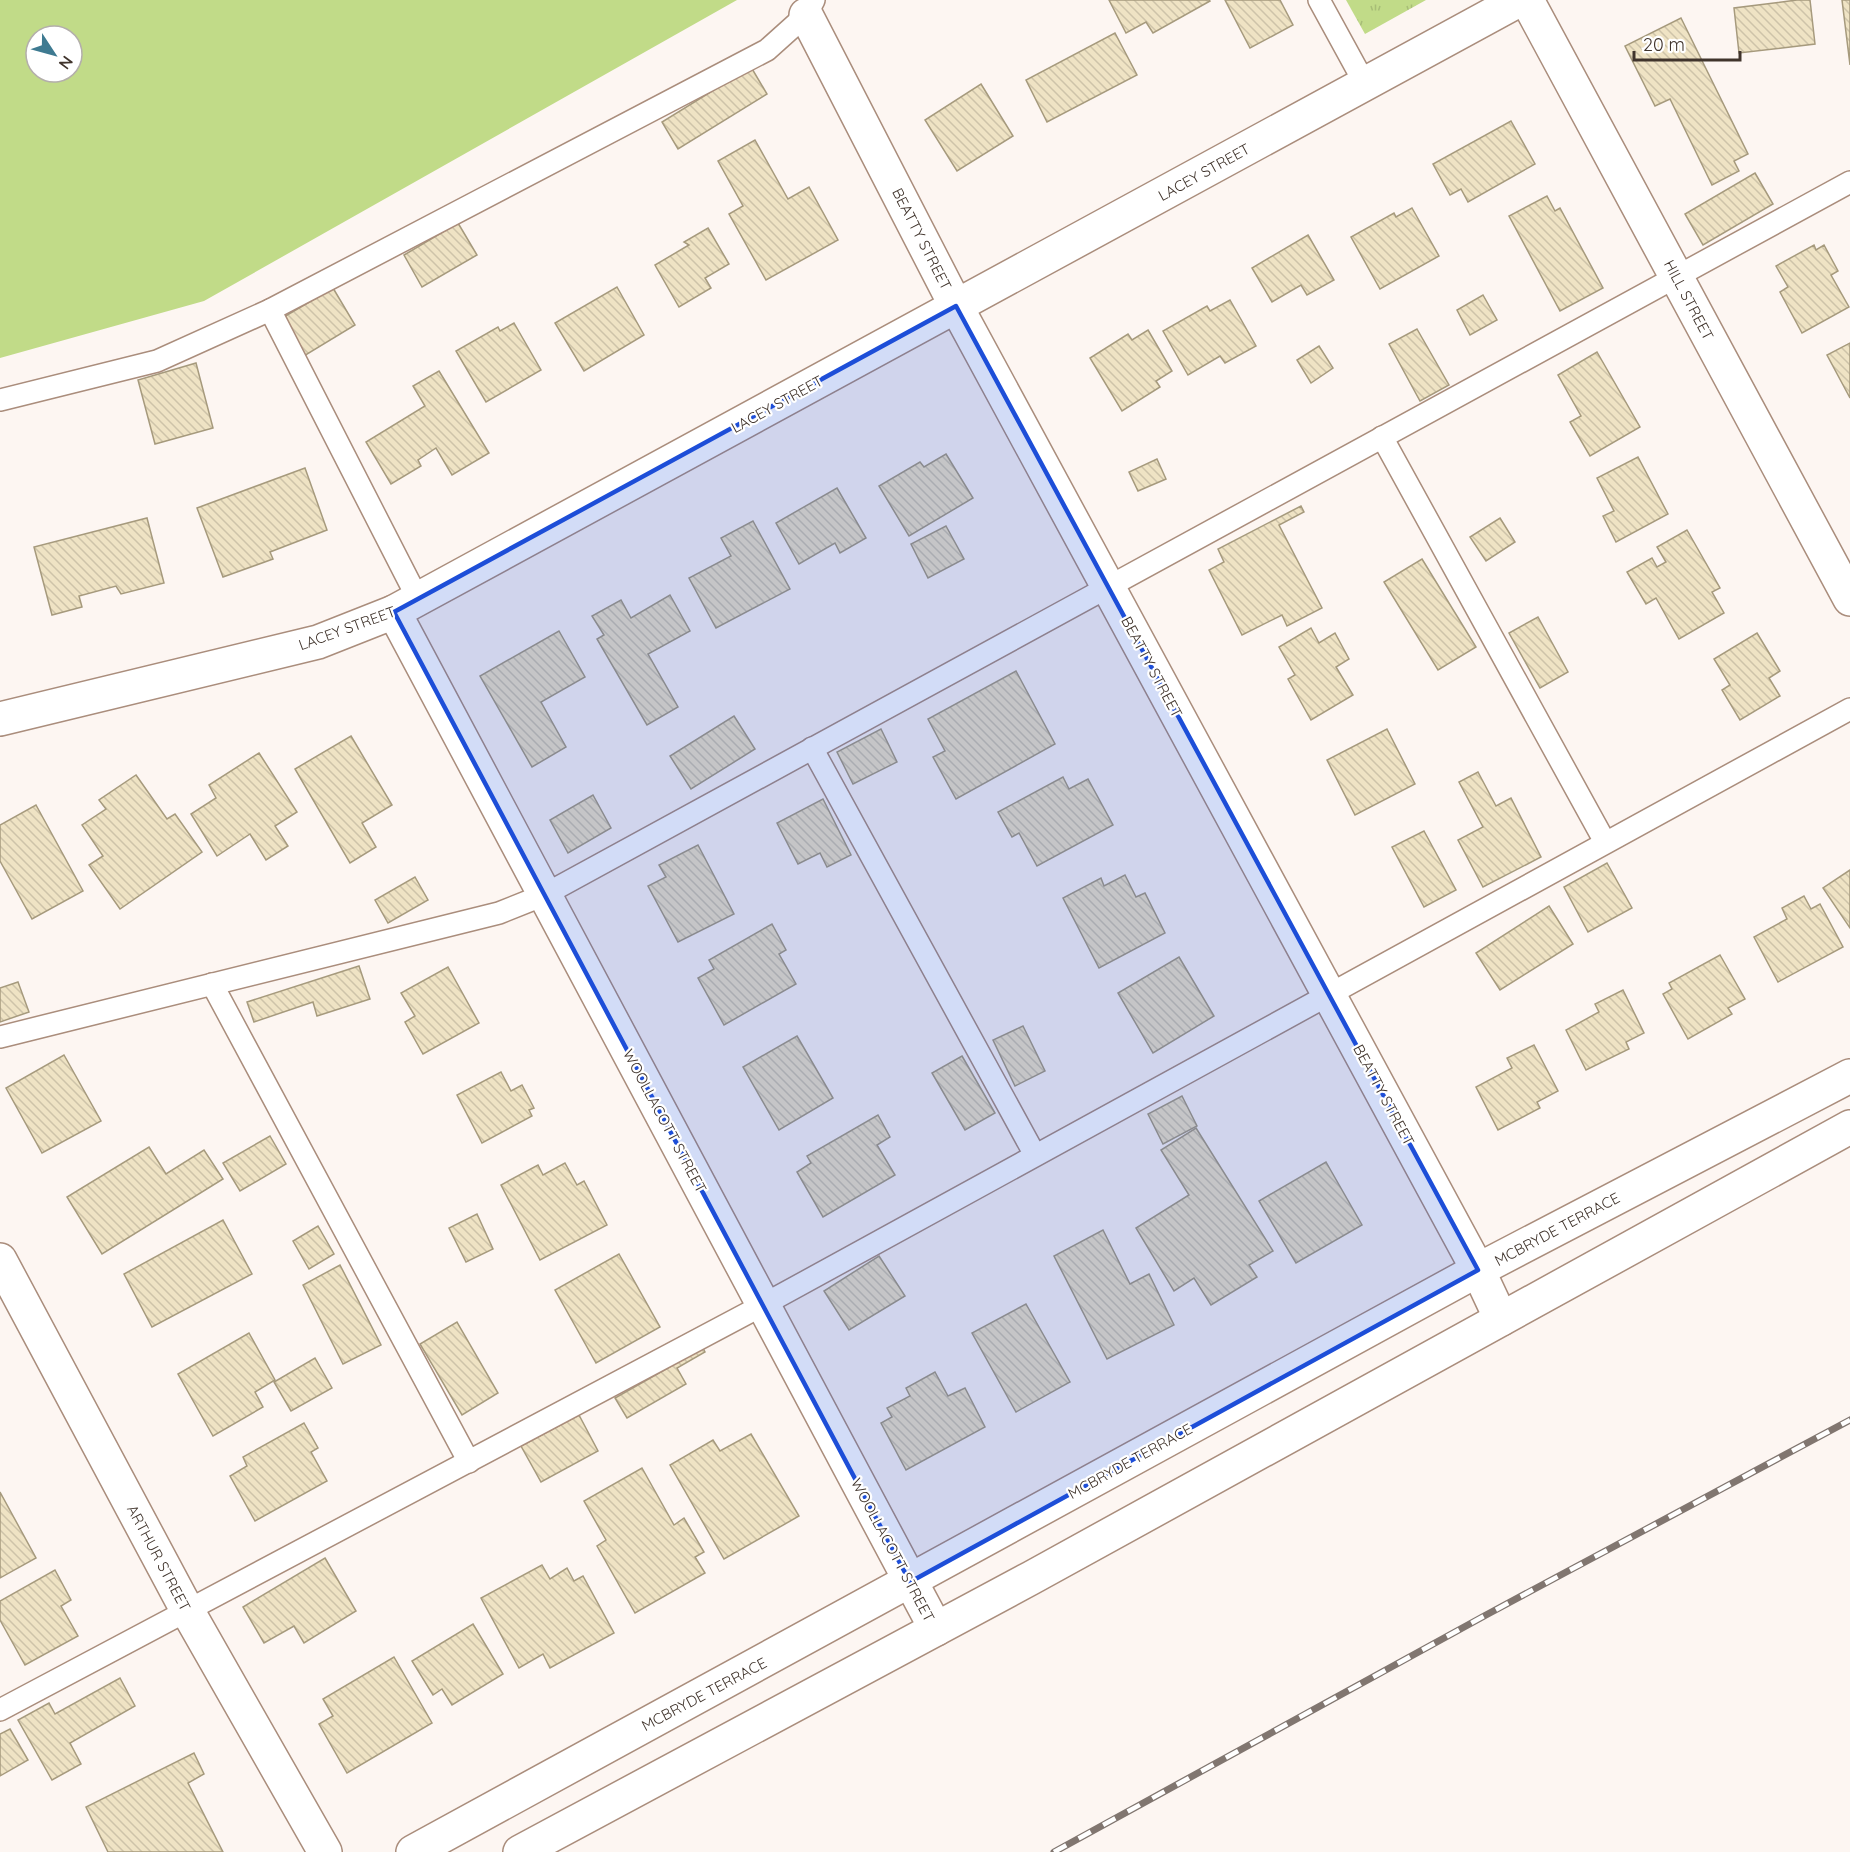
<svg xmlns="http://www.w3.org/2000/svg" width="1850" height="1852" viewBox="0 0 1850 1852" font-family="Quicksand,sans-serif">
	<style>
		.grass { fill: #c1db88; fill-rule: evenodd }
		.park { fill: url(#park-tufts) }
		.building { fill: url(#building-back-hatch); stroke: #a69a7d; stroke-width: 1.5 }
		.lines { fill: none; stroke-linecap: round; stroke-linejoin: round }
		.service-casing { stroke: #aa8d7c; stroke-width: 24 }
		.minor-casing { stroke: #aa8d7c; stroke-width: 36 }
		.secondary-casing { stroke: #aa8d7c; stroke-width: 36 }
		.service { stroke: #fff; stroke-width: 21 }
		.minor { stroke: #fff; stroke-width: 33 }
		.secondary { stroke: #fff; stroke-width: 33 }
		.rail-casing { stroke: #817670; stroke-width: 7 }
		.rail { stroke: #fff; stroke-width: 4.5; stroke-dasharray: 14; stroke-linecap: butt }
		.marked { fill: #1d4ed8; fill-opacity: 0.2; stroke: #1d4ed8; stroke-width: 4.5; stroke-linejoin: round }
		.labels { text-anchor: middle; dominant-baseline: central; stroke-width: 4.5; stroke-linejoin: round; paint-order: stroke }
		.street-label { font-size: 15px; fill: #40342c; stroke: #fff }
	</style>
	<defs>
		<pattern id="park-tufts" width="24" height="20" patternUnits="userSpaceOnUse" patternTransform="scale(1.5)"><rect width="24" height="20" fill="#c1db88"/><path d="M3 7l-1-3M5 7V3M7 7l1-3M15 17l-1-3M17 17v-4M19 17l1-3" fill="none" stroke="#a7bd76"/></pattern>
		<pattern id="building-back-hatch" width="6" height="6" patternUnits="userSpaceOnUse" patternTransform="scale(1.5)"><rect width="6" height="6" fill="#efe3c4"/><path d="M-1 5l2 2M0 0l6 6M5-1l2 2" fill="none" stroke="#cec3a9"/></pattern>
	</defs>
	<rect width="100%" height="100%" fill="#fdf6f2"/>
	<path class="grass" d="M0 0H737L204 301 0 358ZM36 36H72V72H36Z"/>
	<polygon class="park" points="1346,0 1426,0 1365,34"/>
	<g class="building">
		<polygon points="1109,0 1209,0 1210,1 1153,33 1146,22 1126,33"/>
		<polygon points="1225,0 1280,0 1293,25 1250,48"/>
		<polygon points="1797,0 1810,0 1815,44 1739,53 1734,8"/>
		<polygon points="1842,0 1850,0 1850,65"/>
		<polygon points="1681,18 1748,154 1734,161 1739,171 1712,185 1670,99 1655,106 1625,46"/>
		<polygon points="1115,33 1137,75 1047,122 1026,80"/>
		<polygon points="751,67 767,94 678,149 662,122"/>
		<polygon points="981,84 1013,136 957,171 925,120"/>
		<polygon points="1511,121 1535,164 1468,202 1461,189 1450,195 1433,164"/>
		<polygon points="755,140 788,199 809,187 838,240 766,280 729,214 743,206 718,161"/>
		<polygon points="1755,173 1773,204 1703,245 1685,214"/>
		<polygon points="1547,196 1555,211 1560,208 1603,288 1560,311 1509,216"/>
		<polygon points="1412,208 1439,256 1380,289 1351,237 1394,213 1396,217"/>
		<polygon points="458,223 477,255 422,287 404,255"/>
		<polygon points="708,228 729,264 705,278 711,288 679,307 655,265 689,245 684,242"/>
		<polygon points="1308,235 1334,280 1307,295 1301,285 1272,302 1252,268"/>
		<polygon points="1814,245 1816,250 1824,245 1838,271 1831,275 1849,307 1802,333 1780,292 1788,287 1776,266"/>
		<polygon points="617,287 644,335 584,371 555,323"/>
		<polygon points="333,288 355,325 299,359 277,321"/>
		<polygon points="1483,295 1497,320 1470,335 1457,310"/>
		<polygon points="1230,300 1256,346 1225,363 1220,356 1188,375 1163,331 1207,306 1210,311"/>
		<polygon points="514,323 541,370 486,402 456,351 498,327 500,331"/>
		<polygon points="1417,329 1449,385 1420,401 1389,344"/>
		<polygon points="1148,330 1172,371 1156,381 1160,387 1122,411 1090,358 1128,334 1132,340"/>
		<polygon points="1850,343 1850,398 1827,355"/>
		<polygon points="1319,346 1333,368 1311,383 1297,360"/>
		<polygon points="1597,352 1640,427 1590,456 1570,422 1581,416 1558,375"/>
		<polygon points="196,363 213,428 155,444 138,380"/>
		<polygon points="439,371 489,453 452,475 436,448 418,460 421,466 391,484 366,442 425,406 413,386"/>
		<polygon points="946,454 973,498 909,536 879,486 920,462 924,467"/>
		<polygon points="1638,457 1668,514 1616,542 1603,516 1614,511 1597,478"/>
		<polygon points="1157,459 1166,479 1138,491 1129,472"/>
		<polygon points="305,468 327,530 270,552 273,559 223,577 197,508"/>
		<polygon points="837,488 866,538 840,553 835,543 799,564 776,523"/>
		<polygon points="1301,506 1304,512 1279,525 1322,608 1287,626 1282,615 1242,635 1209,570 1224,562 1218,549"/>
		<polygon points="147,518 164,583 121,594 116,586 79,596 82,607 52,615 34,547"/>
		<polygon points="1500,518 1515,542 1486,561 1470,537"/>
		<polygon points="753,521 790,589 716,628 689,578 731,556 721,538"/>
		<polygon points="946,526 964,559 928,578 911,544"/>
		<polygon points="1687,530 1720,588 1712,592 1724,613 1679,639 1656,598 1646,604 1627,572 1652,558 1657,567 1666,562 1657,547"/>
		<polygon points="1422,559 1476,647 1438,670 1384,582"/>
		<polygon points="670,595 690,631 648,654 678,707 647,725 597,639 604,635 592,616 621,600 631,618"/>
		<polygon points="1538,617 1568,672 1540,688 1509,633"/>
		<polygon points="1311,628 1319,643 1335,633 1349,659 1336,667 1353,695 1311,720 1288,679 1295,675 1279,647"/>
		<polygon points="559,631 585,677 541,702 566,747 532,767 480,676"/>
		<polygon points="1757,633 1780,671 1769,678 1780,696 1740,720 1722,690 1730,685 1714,659"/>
		<polygon points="1016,671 1055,744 956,799 933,757 945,751 928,719"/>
		<polygon points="734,716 755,749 691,789 670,756"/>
		<polygon points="881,729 897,762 853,784 837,752"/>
		<polygon points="1387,729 1415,784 1355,815 1327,760"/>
		<polygon points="351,736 392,805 362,823 376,847 350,863 295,769"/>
		<polygon points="259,753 297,812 275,826 288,846 266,860 250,834 217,856 191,814 216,798 209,785"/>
		<polygon points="1478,772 1496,806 1511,798 1541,857 1483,887 1458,840 1483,827 1459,782"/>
		<polygon points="136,775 167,819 175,814 202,852 120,909 89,865 103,856 82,825 106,809 99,800"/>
		<polygon points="1063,777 1069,789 1088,779 1113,825 1037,866 1019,833 1012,837 998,812"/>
		<polygon points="593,795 611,828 568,853 550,820"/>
		<polygon points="823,799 851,855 827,867 820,853 798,864 777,823"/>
		<polygon points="36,805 83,891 32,919 0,861 0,825"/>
		<polygon points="1424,831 1456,890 1424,907 1392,847"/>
		<polygon points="698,845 734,914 678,942 648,886 666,877 659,865"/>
		<polygon points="1607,863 1632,908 1588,932 1564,887"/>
		<polygon points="1850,870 1850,928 1823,888"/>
		<polygon points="1125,875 1136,897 1145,893 1165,933 1099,968 1063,898 1101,878 1104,886"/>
		<polygon points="415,877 428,900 388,923 375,900"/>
		<polygon points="1804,896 1811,909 1820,904 1843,947 1778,982 1754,937 1787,919 1782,908"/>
		<polygon points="1549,906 1573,944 1500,990 1476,953"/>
		<polygon points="772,924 786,950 779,954 796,984 724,1025 698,978 714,969 709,960"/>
		<polygon points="1720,955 1745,999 1728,1008 1732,1014 1688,1039 1663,994 1672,989 1669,983"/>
		<polygon points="1179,957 1214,1016 1153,1053 1118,993"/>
		<polygon points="359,966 370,999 317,1016 313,1002 254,1022 247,1002"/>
		<polygon points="448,967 479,1023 423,1054 405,1022 415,1016 401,993"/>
		<polygon points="18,982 29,1012 0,1022 0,988"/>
		<polygon points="1623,990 1644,1033 1626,1042 1629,1049 1586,1070 1566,1030 1599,1012 1595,1004"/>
		<polygon points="1023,1026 1045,1071 1015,1086 993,1040"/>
		<polygon points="797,1036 833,1098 779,1130 743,1067"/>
		<polygon points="1534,1045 1558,1091 1537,1102 1540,1108 1498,1130 1476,1087 1512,1068 1507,1058"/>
		<polygon points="64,1055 101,1121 42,1153 6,1088"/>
		<polygon points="962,1056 995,1113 965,1130 932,1073"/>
		<polygon points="501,1072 511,1091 522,1085 534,1108 529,1110 532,1116 482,1143 457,1095"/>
		<polygon points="1182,1096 1197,1126 1163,1144 1148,1114"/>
		<polygon points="878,1115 890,1137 877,1145 895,1175 823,1217 797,1172 811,1163 807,1156"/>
		<polygon points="1196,1128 1273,1251 1249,1265 1257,1277 1211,1305 1194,1278 1174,1291 1136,1228 1189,1195 1161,1150"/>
		<polygon points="270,1136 286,1164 240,1191 223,1163"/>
		<polygon points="149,1147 166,1174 204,1150 223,1179 102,1254 67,1197"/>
		<polygon points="1326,1162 1362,1225 1296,1263 1259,1201"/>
		<polygon points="565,1163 577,1185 584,1181 607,1225 540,1260 501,1185 538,1165 543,1175"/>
		<polygon points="477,1214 493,1249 466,1262 449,1228"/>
		<polygon points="223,1220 252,1274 152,1327 124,1274"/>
		<polygon points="318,1226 334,1254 309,1269 293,1241"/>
		<polygon points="1103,1230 1130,1284 1149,1274 1174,1325 1107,1359 1054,1256"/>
		<polygon points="619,1254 660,1327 596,1363 555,1290"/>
		<polygon points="879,1256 905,1296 849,1330 824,1291"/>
		<polygon points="340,1265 381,1345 343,1364 303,1285"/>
		<polygon points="1026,1304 1070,1382 1016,1412 972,1333"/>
		<polygon points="457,1322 498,1393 462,1415 420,1344"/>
		<polygon points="249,1333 275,1380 255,1392 263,1407 213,1436 178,1374"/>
		<polygon points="703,1348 705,1352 677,1368 686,1384 627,1418 615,1398"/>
		<polygon points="315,1358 332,1388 291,1411 274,1382"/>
		<polygon points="935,1372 948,1396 965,1388 985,1427 906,1470 881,1423 892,1417 887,1408 910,1396 906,1388"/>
		<polygon points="579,1415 598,1451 541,1482 521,1446"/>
		<polygon points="304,1423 318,1448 311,1452 327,1481 255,1521 230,1476 247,1466 243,1457"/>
		<polygon points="751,1434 799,1516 724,1559 670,1465 713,1440 720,1451"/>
		<polygon points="642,1468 674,1525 684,1518 704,1552 695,1557 705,1573 635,1613 597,1546 606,1540 584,1501"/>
		<polygon points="0,1492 36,1558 0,1578"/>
		<polygon points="325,1558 356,1611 304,1643 294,1626 264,1643 243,1607"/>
		<polygon points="542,1565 550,1579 567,1568 574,1581 583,1576 614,1633 550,1668 543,1654 519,1668 481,1598"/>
		<polygon points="55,1570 71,1600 61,1606 78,1636 25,1665 0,1620 0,1601"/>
		<polygon points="473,1624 503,1674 452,1705 442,1689 433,1695 412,1661"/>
		<polygon points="394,1657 432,1723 347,1773 319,1724 333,1716 323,1699"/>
		<polygon points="120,1678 135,1706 70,1743 81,1764 52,1780 18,1720 49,1703 55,1714"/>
		<polygon points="10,1729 28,1760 0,1776 0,1734"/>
		<polygon points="194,1753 204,1774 188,1783 223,1852 108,1852 86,1807"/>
	</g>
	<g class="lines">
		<g class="service-casing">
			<g id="service">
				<polyline points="1319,0 1365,84"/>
				<polyline points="270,310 418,599"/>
				<polyline points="0,400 157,361 270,310 767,50 806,15 814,0"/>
				<polyline points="1382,437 1605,842"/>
				<polyline points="812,748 1035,1155"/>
				<polyline points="212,984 469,1462"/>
				<polyline points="0,1037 499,913 544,895 1850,182"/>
				<polyline points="0,1710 763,1305 1850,709"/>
			</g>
		</g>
		<g class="minor-casing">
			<g id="minor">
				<polyline points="1527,0 1850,599"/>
				<polyline points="806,15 956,306 1478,1270 1501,1319"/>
				<polyline points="394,612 936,1629"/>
				<polyline points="0,719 318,642 394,612 1519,0"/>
				<polyline points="0,1260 187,1610 325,1852"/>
			</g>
		</g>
		<g class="secondary-casing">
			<g id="secondary">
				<polyline points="413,1852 1478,1270 1850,1076"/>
				<polyline points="520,1852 1031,1578 1850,1127"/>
			</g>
		</g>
		<use href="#service" class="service"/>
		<use href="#minor" class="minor"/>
		<use href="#secondary" class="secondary"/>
		<g class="rail-casing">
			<polyline id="rail" points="1054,1852 1486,1615 1850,1420"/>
		</g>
		<use href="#rail" class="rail"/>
	</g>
	<path class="marked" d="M956 306 1478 1270 910 1582 394 612Z"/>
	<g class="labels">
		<g class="street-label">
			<text transform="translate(1204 172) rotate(-29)">LACEY STREET</text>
			<text transform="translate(922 239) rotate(63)">BEATTY STREET</text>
			<text transform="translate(1689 300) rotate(62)">HILL STREET</text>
			<text transform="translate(777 404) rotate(-29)">LACEY STREET</text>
			<text transform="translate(347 628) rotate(-20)">LACEY STREET</text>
			<text transform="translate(1152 667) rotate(62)">BEATTY STREET</text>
			<text transform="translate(1384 1095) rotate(62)">BEATTY STREET</text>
			<text transform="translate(665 1121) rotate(62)">WOOLLACOTT STREET</text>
			<text transform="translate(1557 1229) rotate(-28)">MCBRYDE TERRACE</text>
			<text transform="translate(1130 1461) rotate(-29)">MCBRYDE TERRACE</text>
			<text transform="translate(893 1550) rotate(62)">WOOLLACOTT STREET</text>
			<text transform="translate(159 1558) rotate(62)">ARTHUR STREET</text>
			<text transform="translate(704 1694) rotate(-28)">MCBRYDE TERRACE</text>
		</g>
	</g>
	<g transform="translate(54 54) rotate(126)"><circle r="28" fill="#ffffff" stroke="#b3aeab" stroke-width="1.5"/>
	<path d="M0-4.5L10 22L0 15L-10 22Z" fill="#3e7a91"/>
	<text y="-9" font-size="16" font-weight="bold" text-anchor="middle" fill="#40342c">N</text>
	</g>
	<path d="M1634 51v9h106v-9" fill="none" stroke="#40342c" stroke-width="3"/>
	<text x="1643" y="51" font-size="18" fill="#40342c" stroke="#ffffff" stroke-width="4.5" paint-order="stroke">20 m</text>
</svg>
